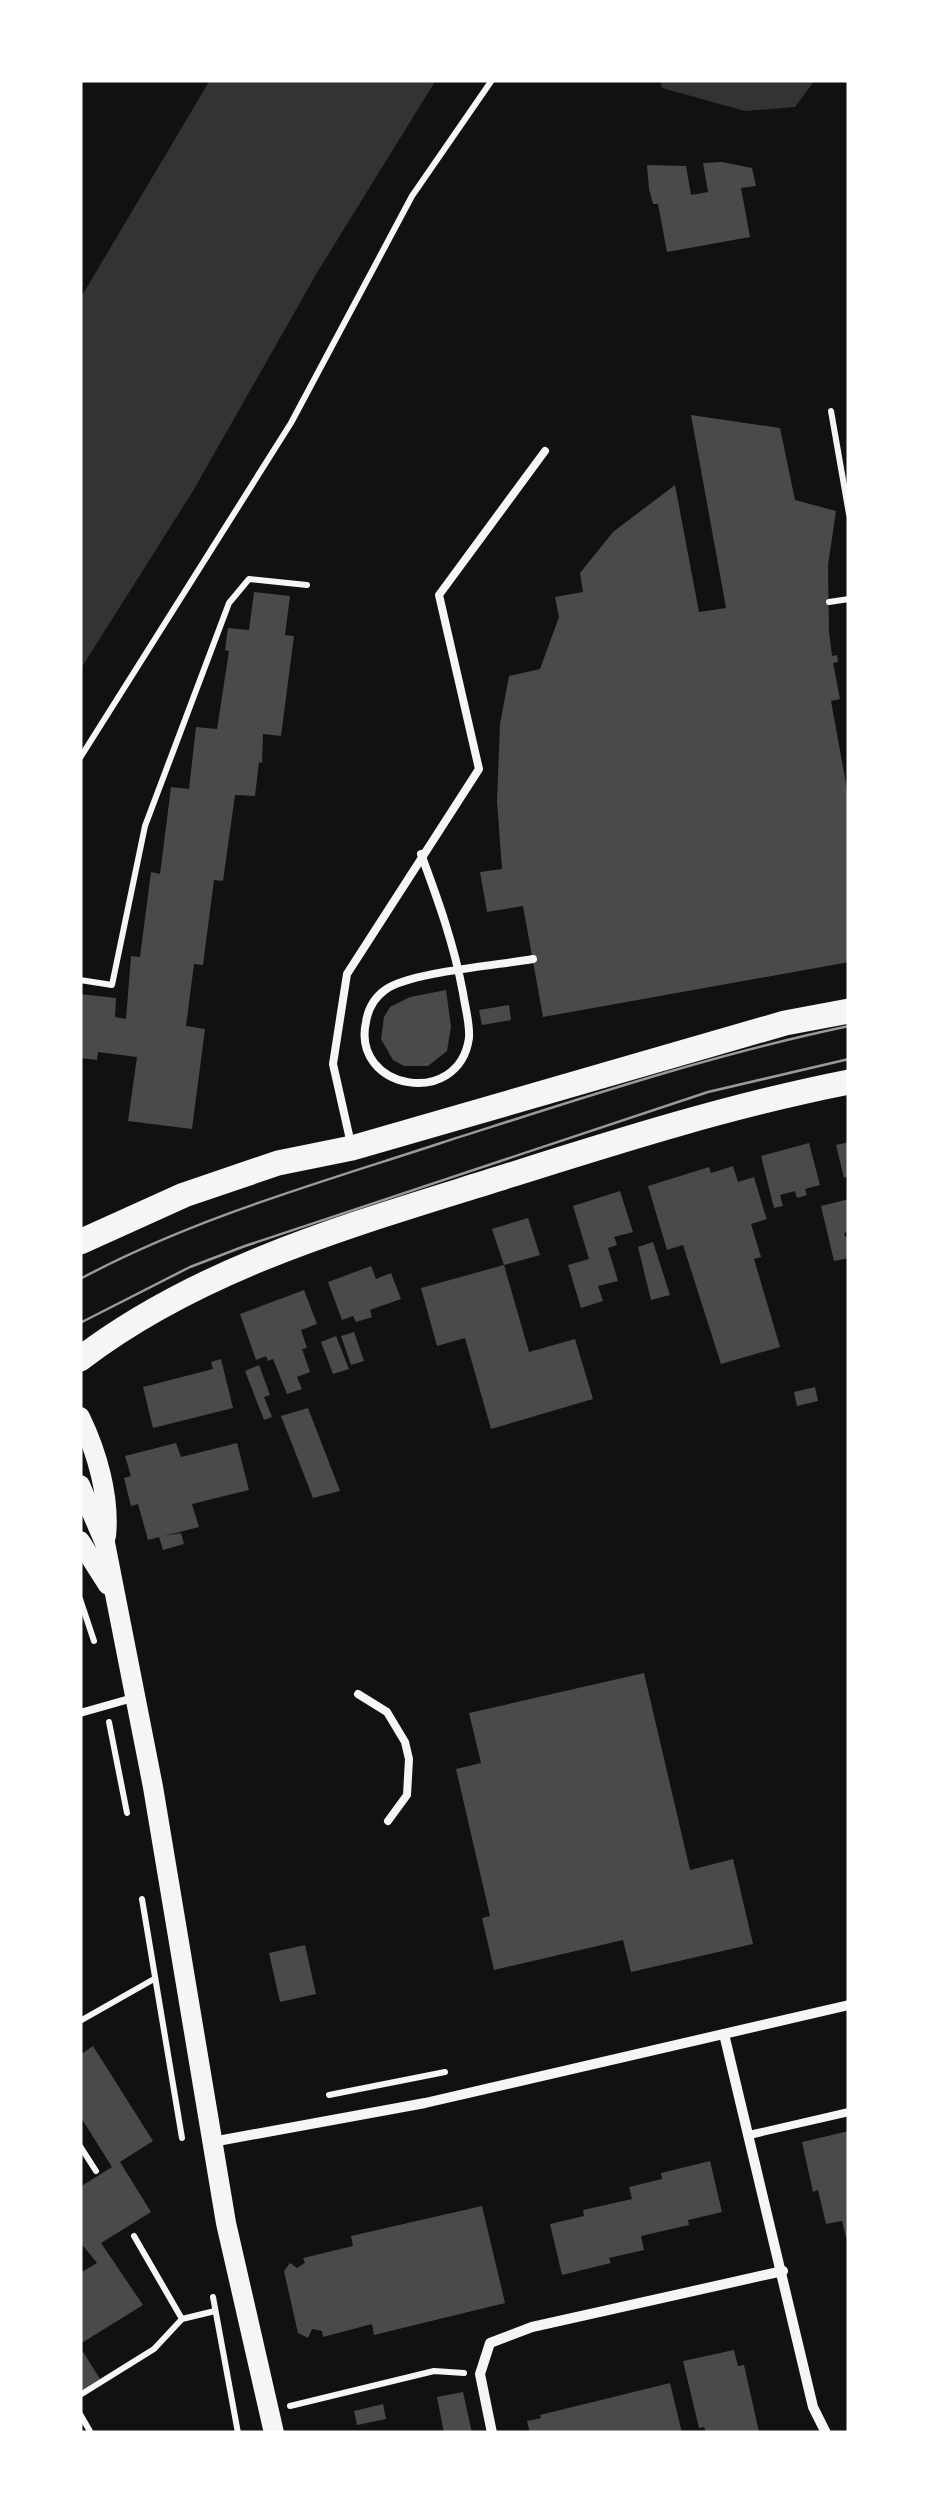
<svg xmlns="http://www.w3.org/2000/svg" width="929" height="2513" viewBox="0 0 929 2513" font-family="'Varela Round',sans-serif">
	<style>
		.water { fill: #333 }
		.building { fill: #4a4a4a }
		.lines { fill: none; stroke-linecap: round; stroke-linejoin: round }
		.path { stroke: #f5f5f5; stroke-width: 6 }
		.service { stroke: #f5f5f5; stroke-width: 8 }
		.minor { stroke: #f5f5f5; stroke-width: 10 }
		.secondary { stroke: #f5f5f5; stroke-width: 20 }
		.primary { stroke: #f5f5f5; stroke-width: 25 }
		.tram { stroke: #9a9a9a; stroke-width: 2.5 }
	</style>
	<rect width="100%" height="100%" fill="#111"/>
	<g class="water">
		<polygon points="210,80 436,80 318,271 193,491 80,670 80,299"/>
		<polygon points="660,80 815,80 795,107 745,111 662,88"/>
	</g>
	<g class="building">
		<polygon points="722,162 752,168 756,186 741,188 750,237 667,252 658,204 653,204 649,189 647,165 686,166 691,195 708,192 703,163"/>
		<polygon points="691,415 780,428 795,500 836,511 828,565 829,631 832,656 837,655 838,662 833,663 840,699 831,701 849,800 849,962 543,1017 523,906 487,912 480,872 502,869 497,801 500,724 509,676 540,669 559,617 555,597 583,592 580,573 613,532 675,485 699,612 726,608"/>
		<polygon points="254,592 290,596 285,635 294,636 281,736 263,734 262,763 259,762 255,796 235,795 223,881 214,880 203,965 194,964 186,1026 205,1029 192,1129 128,1121 137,1057 98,1052 97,1060 80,1058 80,994 116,998 115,1017 126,1019 131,956 140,957 151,872 160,874 171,787 189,789 196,727 217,729 229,651 225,650 228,628 249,630"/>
		<polygon points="446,990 451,1027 447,1051 428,1066 404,1066 393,1060 381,1039 384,1017 390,1007 410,997"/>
		<polygon points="509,1005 511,1020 482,1025 479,1010"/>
		<polygon points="849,1142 849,1176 844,1178 836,1145"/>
		<polygon points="809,1143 820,1185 805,1189 807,1195 797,1198 795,1191 780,1195 783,1206 774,1208 761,1156"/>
		<polygon points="733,1166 738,1182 754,1177 765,1214 767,1219 751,1224 761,1257 754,1259 780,1347 721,1364 683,1245 667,1250 648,1186 709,1167 711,1173"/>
		<polygon points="620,1191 633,1232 614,1237 617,1245 608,1248 618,1281 598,1286 603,1301 581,1308 568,1265 589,1259 573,1206"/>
		<polygon points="849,1199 849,1232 844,1233 845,1237 849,1236 849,1258 834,1261 821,1206"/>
		<polygon points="528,1218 540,1255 504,1265 492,1229"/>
		<polygon points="653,1242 670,1295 651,1300 638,1247"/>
		<polygon points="504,1265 529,1352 575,1339 593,1399 491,1429 465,1338 437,1346 421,1288"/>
		<polygon points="371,1266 376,1279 391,1273 401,1299 370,1310 372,1317 356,1322 353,1316 342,1320 328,1282"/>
		<polygon points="304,1290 317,1324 301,1330 307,1348 302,1349 310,1372 297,1377 302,1389 287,1394 273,1359 268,1361 266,1356 256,1360 240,1314"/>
		<polygon points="354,1332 364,1361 351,1365 341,1336"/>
		<polygon points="336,1336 349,1369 333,1374 321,1342"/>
		<polygon points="221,1359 233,1408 153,1428 143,1387 213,1369 211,1362"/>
		<polygon points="259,1365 270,1395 264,1397 272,1417 264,1420 245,1371"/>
		<polygon points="815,1387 818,1401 797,1406 794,1392"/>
		<polygon points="308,1408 340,1491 313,1498 281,1416"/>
		<polygon points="176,1443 181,1457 237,1443 249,1490 192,1504 199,1527 164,1536 181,1533 184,1544 163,1550 159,1537 148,1540 138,1504 131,1506 124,1478 131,1476 125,1456"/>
		<polygon points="644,1673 690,1870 733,1859 753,1944 631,1972 623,1940 494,1970 482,1918 490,1916 456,1769 481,1763 469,1713"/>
		<polygon points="305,1945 316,1994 280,2002 269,1953"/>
		<polygon points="93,2046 153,2141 120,2162 151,2212 101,2243 143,2305 80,2344 80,2273 97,2263 80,2242 80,2187 112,2167 80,2116 80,2055"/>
		<polygon points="849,2131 849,2245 848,2245 842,2221 826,2224 818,2190 813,2192 802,2142"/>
		<polygon points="710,2161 722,2212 688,2220 689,2225 641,2236 644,2250 609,2258 611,2263 562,2275 550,2224 584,2216 583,2210 632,2199 629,2187 662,2179 661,2173"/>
		<polygon points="482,2206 505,2303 374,2335 372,2324 323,2337 322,2331 312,2329 308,2338 298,2333 284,2271 290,2263 297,2268 305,2263 303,2258 353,2246 351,2236"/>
		<polygon points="80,2347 100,2379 80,2391"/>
		<polygon points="734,2350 738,2366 744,2365 759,2432 706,2433 704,2427 699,2428 683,2361"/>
		<polygon points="670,2383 682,2433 530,2433 527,2421 541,2418 540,2415"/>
		<polygon points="463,2392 472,2433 444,2433 437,2397"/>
		<polygon points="383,2404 386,2419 357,2425 354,2411"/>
	</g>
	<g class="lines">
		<g class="path">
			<polyline points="831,411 849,514"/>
			<polyline points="829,602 849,599"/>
			<polyline points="80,758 291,423 412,196 492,80"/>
			<polyline points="80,980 112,985 145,826 229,603 249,579 307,585"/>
			<polyline points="80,1599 94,1641"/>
			<polyline points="109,1722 127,1813"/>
			<polyline points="142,1899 182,2138"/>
			<polyline points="80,2021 154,1979"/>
			<polyline points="329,2095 445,2072"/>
			<polyline points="80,2146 96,2171"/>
			<polyline points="134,2236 182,2319"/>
			<polyline points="213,2297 238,2433"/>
			<polyline points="80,2395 154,2349 182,2319 215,2311"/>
			<polyline points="290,2406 434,2371 464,2373"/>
			<polyline points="80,2414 91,2433"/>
		</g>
		<g class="service">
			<path d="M421 854C438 900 454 944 463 993 465 1007 470 1023 469 1038 459 1109 351 1090 366 1022 368 1009 374 998 385 990 409 972 500 965 533 959"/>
			<polyline points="351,1144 333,1064 347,974 479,769 439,595 545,451"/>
			<polyline points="358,1694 387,1712 405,1742 409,1759 407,1795 388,1821"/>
			<polyline points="80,1713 133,1698"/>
			<polyline points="749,2135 849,2112"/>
		</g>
		<g class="minor">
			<polyline points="724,2034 813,2407 826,2433"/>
			<polyline points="212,2142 425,2103 849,2005"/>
			<polyline points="492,2433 480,2374 490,2343 532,2327 783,2271"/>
		</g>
		<g class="secondary">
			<path d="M80 1417C97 1452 110 1497 106 1536"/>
			<polyline points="80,1485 105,1543 153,1787 226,2223 274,2433"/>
			<polyline points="80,1541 108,1585"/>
		</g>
		<g class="primary">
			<polyline points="80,1242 184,1195 278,1163 352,1148 785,1023 849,1011"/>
			<path d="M80 1359C203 1265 358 1223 504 1177 618 1141 732 1105 849 1082"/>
		</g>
		<g class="tram">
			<path d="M80 1279C194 1218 319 1183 441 1143 576 1100 710 1055 849 1026"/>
			<polyline points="80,1323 190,1267 245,1246 708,1092 849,1059"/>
		</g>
	</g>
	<rect width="929" height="2513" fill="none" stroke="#ffffff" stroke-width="165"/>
</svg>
